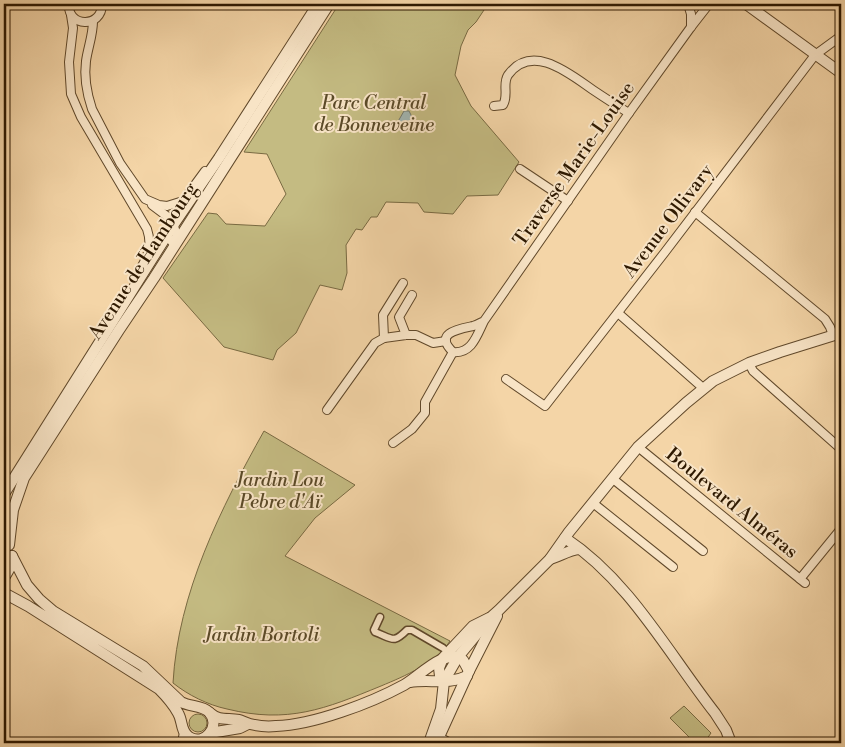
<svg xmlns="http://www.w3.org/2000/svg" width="845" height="747" viewBox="0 0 845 747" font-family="'Libre Bodoni',serif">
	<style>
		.green { fill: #c4bb82; stroke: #796a42 }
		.water { fill: #a1b6b3; stroke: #73776c }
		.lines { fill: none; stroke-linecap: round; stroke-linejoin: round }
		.pedestrian-casing { stroke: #60482a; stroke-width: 9 }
		.minor-casing { stroke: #60482a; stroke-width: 10 }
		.tertiary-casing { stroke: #60482a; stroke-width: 12 }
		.pedestrian { stroke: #f8e4c6; stroke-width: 6 }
		.minor { stroke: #f8e4c6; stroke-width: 8 }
		.tertiary { stroke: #f8e4c6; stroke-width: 10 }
		.labels { text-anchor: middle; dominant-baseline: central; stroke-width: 4; stroke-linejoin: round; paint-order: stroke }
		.park-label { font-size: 19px; font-style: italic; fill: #5b4a28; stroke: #f8e4c6 }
		.street-label { font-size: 19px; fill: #2e1901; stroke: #f8e4c6 }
	</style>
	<rect width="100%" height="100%" fill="#f4d5a7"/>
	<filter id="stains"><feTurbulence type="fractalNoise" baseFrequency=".004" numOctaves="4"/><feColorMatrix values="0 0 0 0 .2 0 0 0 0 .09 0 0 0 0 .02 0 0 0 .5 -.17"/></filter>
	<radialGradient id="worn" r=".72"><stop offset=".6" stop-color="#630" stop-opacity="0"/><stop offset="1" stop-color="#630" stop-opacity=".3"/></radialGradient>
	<g class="green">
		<polygon points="339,4 488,4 476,22 468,30 461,46 455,75 471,106 519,162 498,195 467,196 453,214 424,212 418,203 386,202 377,217 371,217 362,230 356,229 346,245 347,273 342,290 320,285 296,333 277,350 273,360 224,347 163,278 208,213 217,214 226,224 265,226 286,194 267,154 244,152"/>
		<path d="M264 431 355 485 315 518 285 556 450 641C436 663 405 676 381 686 325 709 288 724 227 709 208 705 188 695 173 683 178 593 221 508 264 431Z"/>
		<polygon points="684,706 711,733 704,743 695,743 670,718"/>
		<circle cx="198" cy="723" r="9"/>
	</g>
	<polygon class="water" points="404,111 409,111 416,125 414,129 398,130 396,125"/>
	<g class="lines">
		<g class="pedestrian-casing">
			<path id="pedestrian" d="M380 617 374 630 375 632C393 639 393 644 407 630H412L443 648"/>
		</g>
		<g class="minor-casing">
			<g id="minor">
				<path d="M69 4C67 27 102 29 102 4"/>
				<polyline points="688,4 691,14 691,27"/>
				<path d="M71 15 73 28 69 62 71 94 81 117 147 229C152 244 149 254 141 268"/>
				<path d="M93 21C93 35 88 47 86 61 84 76 87 94 92 109L120 163 145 199 159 205 167 206 183 201 205 171"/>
				<path d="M494 106 503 105C509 95 502 84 508 75 532 42 570 74 593 90 605 98 617 106 629 113"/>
				<polyline points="520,169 568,201"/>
				<polyline points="152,205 172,220 177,236 172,242"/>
				<polyline points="695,212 825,319 830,327 833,335"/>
				<polyline points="618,313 703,388"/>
				<path d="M484 321C477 335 472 354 453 352 433 333 459 329 473 326 477 325 480 323 484 321L629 113 691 27 709 4"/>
				<polyline points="406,335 399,317 412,295"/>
				<polyline points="384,338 383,315 403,283"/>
				<polyline points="749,363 753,371 841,449"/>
				<polyline points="506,379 545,406 665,252 815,55 841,36"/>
				<polyline points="327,410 375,343 384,338 406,335 416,335 433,343 446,341"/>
				<polyline points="393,443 412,429 425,413 425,402 453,352"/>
				<polyline points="638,447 805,583"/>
				<polyline points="613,479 703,551"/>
				<polyline points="593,503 673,567"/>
				<polyline points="800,579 840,530"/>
				<polyline points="439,737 450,743"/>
				<polyline points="182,743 184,732"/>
			</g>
		</g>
		<g class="tertiary-casing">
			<g id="tertiary">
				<polyline points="700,4 711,4"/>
				<polyline points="746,4 841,73"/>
				<polyline points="4,494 174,224 219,158 318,4"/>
				<path d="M565 538C630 581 668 653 715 713L726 730 731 743"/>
				<polyline points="9,545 13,510 24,478 119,330 154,278 329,4"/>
				<path d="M550 559C560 556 569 550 579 549"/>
				<polyline points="4,578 11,566 12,556"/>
				<path d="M4 593 28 606 159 689C166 696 173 704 178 713 183 721 180 731 189 737 204 747 222 726 209 712 202 705 190 707 181 702L143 666 53 611 39 599 27 585 12 556"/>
				<polyline points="444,681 440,676 439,668 443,658 473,626 489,618"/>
				<path d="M410 682C429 679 449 685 467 676"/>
				<path d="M210 713C219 721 227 718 239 720 242 721 246 723 250 724 258 726 268 727 276 726 313 725 371 703 404 685 419 677 445 647 463 660L469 671"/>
				<polyline points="210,733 240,728 248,724"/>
				<polyline points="429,743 441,709 444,681 458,657 490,618 499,610 550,559 569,532 638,447 686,403 713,381 749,363 780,352 841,333"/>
				<polyline points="435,743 439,737 469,671 497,616"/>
			</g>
		</g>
		<use href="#pedestrian" class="pedestrian"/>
		<use href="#minor" class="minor"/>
		<use href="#tertiary" class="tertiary"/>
	</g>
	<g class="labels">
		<g class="park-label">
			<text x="374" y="103">Parc Central<tspan x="374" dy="22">de Bonneveine</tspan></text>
			<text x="280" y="480">Jardin Lou<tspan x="280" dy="22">Pebre d'Aï</tspan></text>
			<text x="262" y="635">Jardin Bortoli</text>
		</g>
		<g class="street-label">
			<text transform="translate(574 164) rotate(-55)">Traverse Marie-Louise</text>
			<text transform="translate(668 221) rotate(-53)">Avenue Ollivary</text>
			<text transform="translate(143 261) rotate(-57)">Avenue de Hambourg</text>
			<text transform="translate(732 503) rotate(39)">Boulevard Alméras</text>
		</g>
	</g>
	<rect width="845" height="747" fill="none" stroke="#f4d5a7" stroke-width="20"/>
	<rect x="5" y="5" width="835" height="737" fill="none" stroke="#2e1901" stroke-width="2.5"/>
	<rect x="10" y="10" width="825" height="727" fill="none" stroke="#2e1901"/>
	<rect width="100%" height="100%" filter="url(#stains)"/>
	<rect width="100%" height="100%" fill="url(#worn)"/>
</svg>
